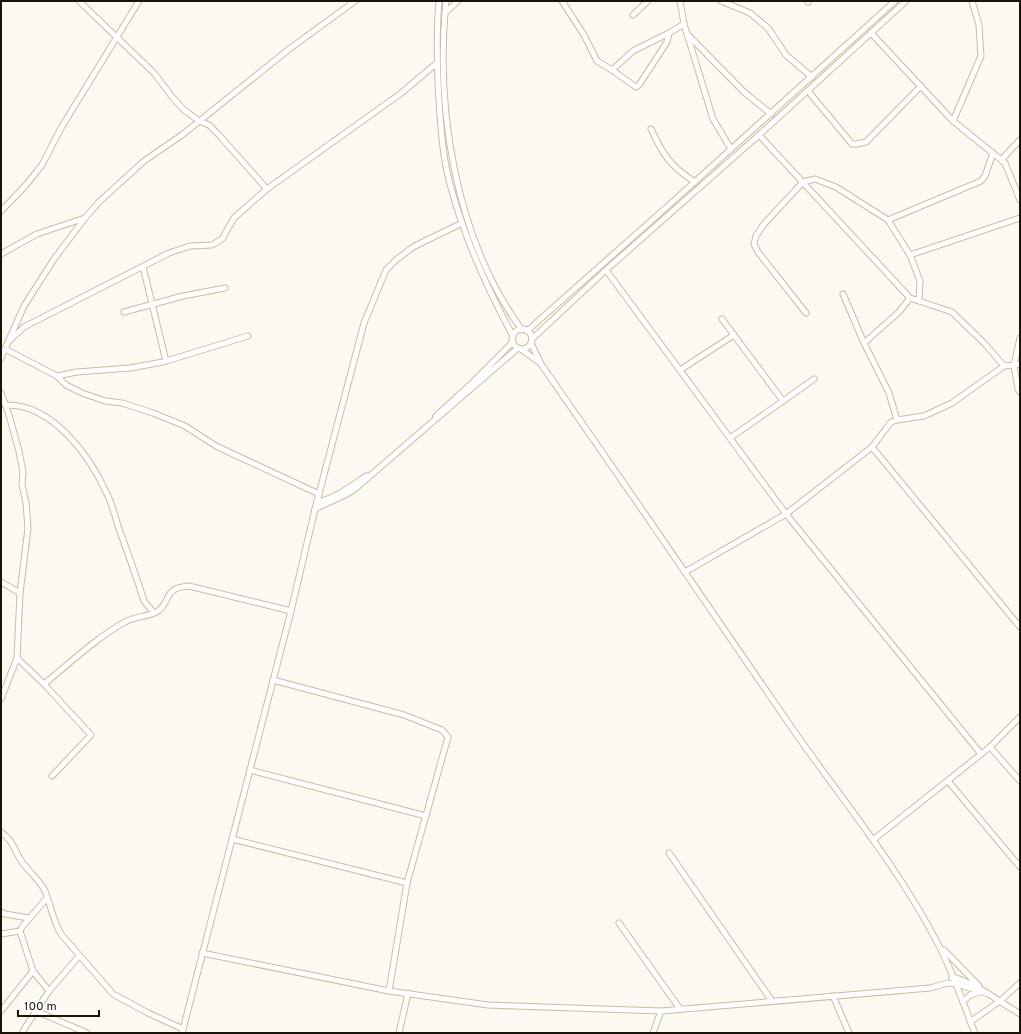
<svg xmlns="http://www.w3.org/2000/svg" width="1021" height="1034" viewBox="0 0 1021 1034" font-family="Overpass,sans-serif">
	<style>
		.lines { fill: none; stroke-linecap: round; stroke-linejoin: round }
		.minor-casing { stroke: #ccbc9f; stroke-width: 7 }
		.minor { stroke: #fff; stroke-width: 5 }
	</style>
	<rect width="100%" height="100%" fill="#fcf9f3"/>
	<g class="lines">
		<g class="minor-casing">
			<g id="minor">
				<polyline points="79,1 154,73 173,98 183,109 199,121 209,125 218,134 267,189"/>
				<path d="M439 1C436 35 437 67 439 101 441 131 443 162 452 191 466 242 488 290 513 336"/>
				<path d="M446 1C435 110 456 240 522 330"/>
				<polyline points="562,1 584,35 597,61 612,70 636,87 639,85 667,42 669,33"/>
				<polyline points="680,1 684,24 713,119 731,149"/>
				<polyline points="721,1 750,13 768,28 786,55 812,77"/>
				<polyline points="808,1 808,2"/>
				<polyline points="972,1 979,25 981,56 953,121 1005,163 1020,200"/>
				<polyline points="445,13 458,1"/>
				<polyline points="633,15 648,1"/>
				<polyline points="871,33 953,121"/>
				<polyline points="689,36 744,92 771,114"/>
				<polyline points="612,70 633,51 669,33 684,24"/>
				<polyline points="808,91 852,144 857,144 866,142 921,86"/>
				<path d="M651 129C663 155 670 166 695 182"/>
				<polyline points="759,135 910,298 952,312 985,344 1004,366"/>
				<polyline points="1002,159 1020,140"/>
				<polyline points="1,211 26,185 42,165 61,128 139,1"/>
				<polyline points="888,220 981,181 985,176 993,153"/>
				<polyline points="1,254 37,234 85,218 99,202 144,161 182,135 288,50 355,1"/>
				<polyline points="910,255 1020,218"/>
				<polyline points="143,267 166,361"/>
				<polyline points="606,270 786,514 981,754"/>
				<polyline points="843,294 864,343 889,393 897,420"/>
				<polyline points="124,312 183,296 225,288"/>
				<polyline points="806,313 758,252 754,244 756,236 764,224 803,182 815,179 836,187 888,220 910,255 920,281 919,301"/>
				<polyline points="722,319 783,401 814,379"/>
				<circle cx="522" cy="339" r="10"/>
				<polyline points="527,331 669,205 895,1"/>
				<polyline points="532,339 606,270 759,135 906,1"/>
				<polyline points="9,341 24,327 169,253 190,246 212,245 222,239 234,218 267,189 400,94 437,63"/>
				<path d="M531 343 541 364C626 486 710 608 794 731 843 801 899 868 938 944 953 972 963 1003 975 1033"/>
				<polyline points="864,343 899,312 910,298"/>
				<polyline points="5,349 57,376 77,372 130,368 163,362 248,336"/>
				<polyline points="521,349 540,363"/>
				<polyline points="1,358 24,306 54,259 85,218"/>
				<polyline points="1020,364 1014,365 1018,389 1020,392"/>
				<polyline points="680,370 734,335"/>
				<polyline points="57,376 66,385 82,393 105,401 122,403 153,413 185,426 216,446 319,494"/>
				<polyline points="1,393 9,415 19,451 23,472 22,485 26,503 28,528 20,593 17,658 1,699"/>
				<path d="M5 405C52 403 90 456 107 494 112 504 115 515 118 526 127 551 136 575 144 601L154 613"/>
				<polyline points="436,416 473,382 513,342"/>
				<polyline points="730,438 783,401"/>
				<polyline points="872,447 891,422 897,420 924,416 952,403 1004,366 1014,365 1020,338"/>
				<path d="M317 502C336 498 350 487 366 476"/>
				<polyline points="315,509 347,494 356,488 518,348"/>
				<polyline points="685,572 786,514 872,447 1020,627"/>
				<polyline points="1,582 20,593"/>
				<polyline points="17,658 44,684 91,735 52,776"/>
				<polyline points="273,680 404,715 442,730 448,737 407,883 389,991"/>
				<path d="M44 684C70 663 96 638 125 622 135 616 149 617 158 611 172 601 162 588 189 586L291 611"/>
				<polyline points="990,747 1020,781"/>
				<polyline points="250,770 426,816"/>
				<polyline points="948,781 1020,867"/>
				<path d="M1 832C15 843 13 849 22 862 29 872 40 880 45 891 51 906 53 921 61 934L113 994 148 1013 183 1029"/>
				<polyline points="232,839 407,883"/>
				<polyline points="873,840 990,747 1020,717"/>
				<polyline points="669,853 772,1001"/>
				<polyline points="1,912 5,914 29,918"/>
				<polyline points="619,923 680,1009"/>
				<polyline points="20,931 33,971 49,991"/>
				<polyline points="1,934 20,931 22,927 47,898"/>
				<polyline points="944,950 979,986"/>
				<polyline points="202,953 389,991 488,1005 661,1011 930,988 948,983 957,984 989,994"/>
				<polyline points="952,978 954,977 976,986 1020,1014"/>
				<polyline points="833,996 849,1033"/>
				<polyline points="963,1002 970,995 980,992"/>
				<polyline points="1,1011 33,971"/>
				<polyline points="36,1011 87,1033"/>
				<polyline points="970,1022 1000,1001 1020,983"/>
				<polyline points="23,1031 49,991 79,956"/>
				<polyline points="182,1033 291,611 315,509 364,323 386,270 396,260 413,247 462,223"/>
				<polyline points="399,1033 408,993"/>
				<polyline points="653,1033 661,1011"/>
			</g>
		</g>
		<use href="#minor" class="minor"/>
	</g>
	<rect width="1021" height="1034" fill="none" stroke="#191308" stroke-width="4"/>
	<path d="M18 1010v6h81v-6" fill="none" stroke="#191308" stroke-width="2"/>
	<text x="24" y="1010" font-size="12" fill="#191308" stroke="#ffffff" stroke-width="3" paint-order="stroke">100 m</text>
</svg>
